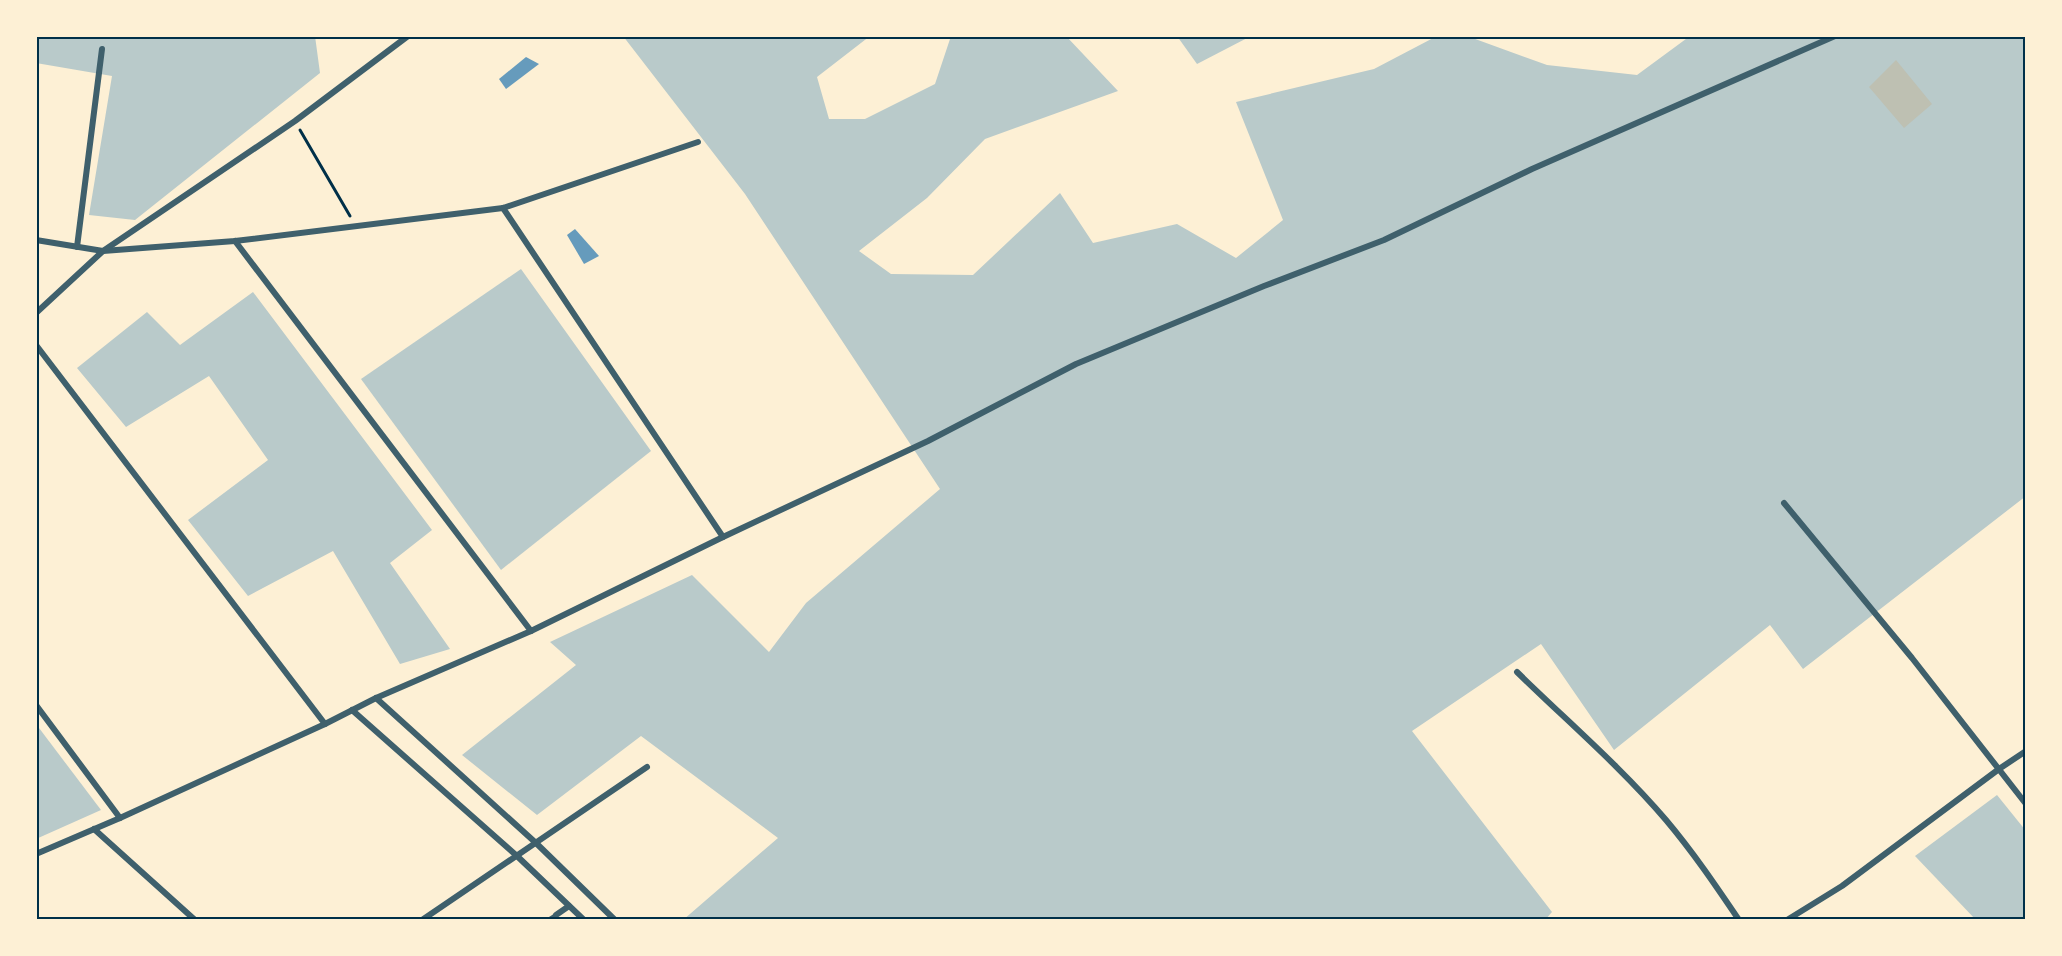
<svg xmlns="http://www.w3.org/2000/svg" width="2062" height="956" viewBox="0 0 2062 956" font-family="Karla,sans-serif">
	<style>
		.green { fill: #b9caca }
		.water { fill: #669bbc }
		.building { fill: #bec0b2 }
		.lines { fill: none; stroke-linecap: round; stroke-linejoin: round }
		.path { stroke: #003049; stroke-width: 3 }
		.service { stroke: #3f606c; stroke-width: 4 }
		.minor { stroke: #3f606c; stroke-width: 6 }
		.neatline { fill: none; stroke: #003049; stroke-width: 2 }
	</style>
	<rect width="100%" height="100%" fill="#fdf0d5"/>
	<g class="green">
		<polygon points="36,36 315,36 320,73 135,220 89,215 112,76 36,63"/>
		<polygon points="623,36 870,36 817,77 829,119 865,119 935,84 951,36 1066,36 1118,91 985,139 927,198 859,251 891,274 973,275 1060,193 1093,243 1177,224 1236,258 1283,220 1236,102 1374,69 1437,36 1467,36 1547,65 1637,75 1690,36 2026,36 2026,496 1803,669 1770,625 1614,750 1541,644 1412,731 1552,912 1545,920 683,920 778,838 641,736 537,815 462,755 576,665 550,642 692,575 769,652 806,603 940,489 745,194"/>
		<polygon points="1177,36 1251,36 1197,64"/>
		<polygon points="521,269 651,451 501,570 361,379"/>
		<polygon points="253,292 432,530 390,563 450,649 400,664 333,551 248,596 188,520 268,460 209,376 126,427 77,368 147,312 180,345"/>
		<polygon points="36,724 101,810 36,839"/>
		<polygon points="1997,795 2026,831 2026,920 1976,920 1915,856"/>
	</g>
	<g class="water">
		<polygon points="526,57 539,64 506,89 499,79"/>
		<polygon points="575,229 599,256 584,264 567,235"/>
	</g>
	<polygon class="building" points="1896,60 1932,104 1904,128 1869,87"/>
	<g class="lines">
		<polyline class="path" points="300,130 350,216"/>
		<polyline class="service" points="548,920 556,915"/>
		<g class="minor">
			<polyline points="503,208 723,537"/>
			<polyline points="36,240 103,251 235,241 503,208 698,142"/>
			<polyline points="235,241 531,631"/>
			<polyline points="77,247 102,49"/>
			<polyline points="36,313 103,251 295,121 408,36"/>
			<polyline points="36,345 325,724"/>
			<polyline points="1784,503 1912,658 2026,804"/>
			<path d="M1517 672C1567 721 1621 767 1666 820 1693 852 1716 886 1739 920"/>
			<polyline points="376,698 536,843 615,920"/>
			<polyline points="36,705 120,818"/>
			<polyline points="352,710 517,856 584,920"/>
			<polyline points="94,829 195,920"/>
			<polyline points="36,854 120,818 325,724 376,698 531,631 723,537 928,441 1076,364 1264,286 1384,240 1532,169 1835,36"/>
			<polyline points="556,915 569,906"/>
			<polyline points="422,920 647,767"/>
			<polyline points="1787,920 1842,886 1999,769 2026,751"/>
		</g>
	</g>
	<rect width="2062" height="956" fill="none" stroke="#fdf0d5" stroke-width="75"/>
	<rect x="38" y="38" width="1986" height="880" class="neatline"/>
</svg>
